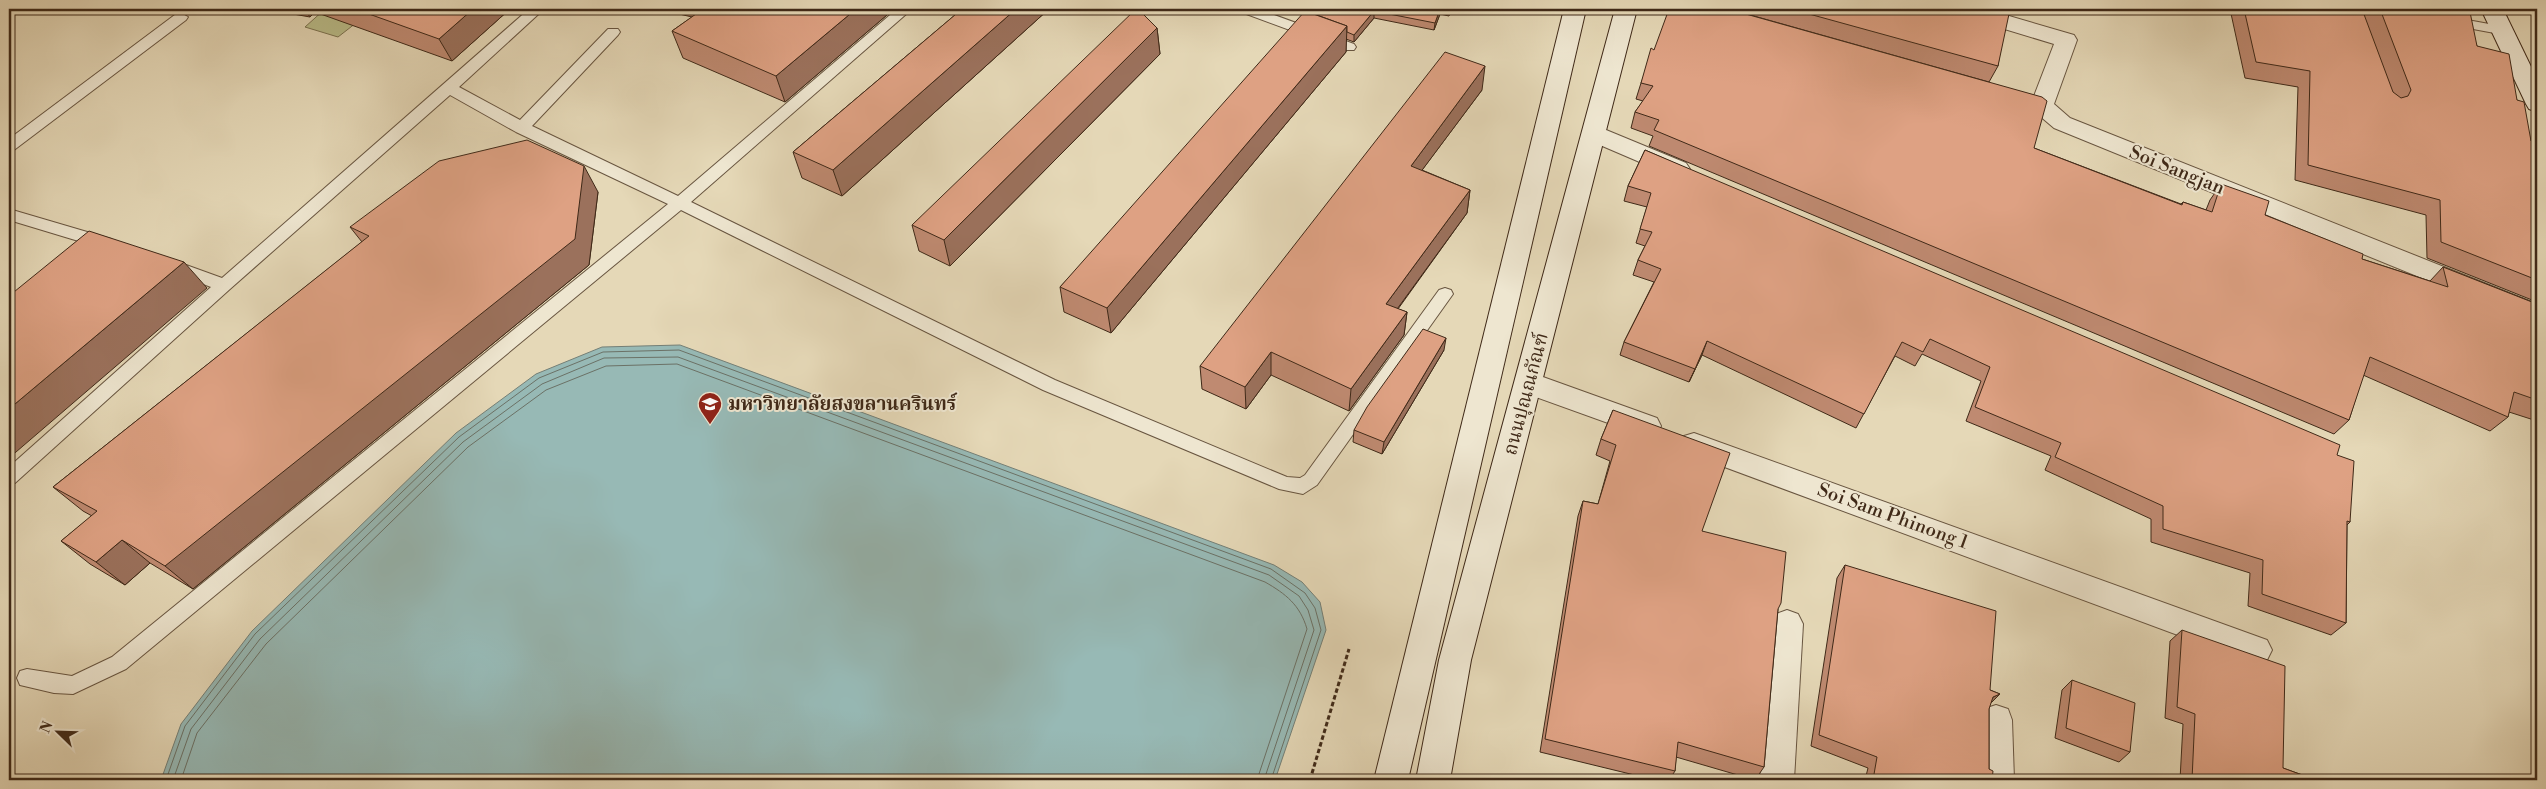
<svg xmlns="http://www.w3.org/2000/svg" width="2546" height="789" viewBox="0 0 2546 789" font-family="'Libre Bodoni','Noto Serif Thai',serif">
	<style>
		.green { fill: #babd8a; stroke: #7c7351 }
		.water { fill: #97b9b5; stroke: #747f76 }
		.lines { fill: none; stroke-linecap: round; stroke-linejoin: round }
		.shore { stroke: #6b7166; stroke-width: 1 }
		.lane-casing { stroke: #685540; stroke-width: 2 }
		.street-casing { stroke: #685540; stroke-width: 2 }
		.secondary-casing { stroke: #3f2918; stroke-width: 2 }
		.path { stroke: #3f2918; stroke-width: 3; stroke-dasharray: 4.5 2.5; stroke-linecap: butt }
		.lane { fill: #eee6d0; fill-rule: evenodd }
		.street { fill: #eee6d0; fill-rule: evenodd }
		.secondary { fill: #eee6d0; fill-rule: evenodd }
		.wall { fill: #bf8a71; stroke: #3f2918 }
		.shaded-wall { fill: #9b715c; stroke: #3f2918 }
		.building { fill: #dea183; stroke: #3f2918 }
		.labels { text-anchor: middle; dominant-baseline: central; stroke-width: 4; stroke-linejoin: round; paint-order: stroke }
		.street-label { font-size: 19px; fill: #3f2918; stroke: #eee6d0 }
		.poi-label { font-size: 19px; font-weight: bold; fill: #3f2918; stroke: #eee6d0; text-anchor: start }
	</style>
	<rect width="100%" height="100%" fill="#e5d8b7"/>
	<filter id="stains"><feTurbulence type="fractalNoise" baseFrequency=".004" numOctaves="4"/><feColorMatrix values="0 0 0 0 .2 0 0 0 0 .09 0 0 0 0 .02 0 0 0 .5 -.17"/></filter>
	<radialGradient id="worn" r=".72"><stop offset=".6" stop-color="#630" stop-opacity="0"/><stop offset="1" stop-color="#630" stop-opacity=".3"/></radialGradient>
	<polygon class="green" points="325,9 374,9 338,37 305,27"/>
	<polygon class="water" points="680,345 1274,565 1302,582 1320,602 1326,630 1275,780 161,780 181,724 252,631 456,433 536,374 602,347"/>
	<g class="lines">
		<g class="shore">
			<polyline points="166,780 185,726 255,634 459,437 539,378 603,352 679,350 1271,569 1305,593 1315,608 1321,630 1271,780"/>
			<polyline points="173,780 191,729 260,639 463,442 542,384 604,358 678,357 1269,575 1299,596 1308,610 1314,630 1264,780"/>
			<path d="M181 780 197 733 266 644 468 447 546 390 606 366 677 364 1265 582C1286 594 1300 605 1307 629L1257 780"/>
		</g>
		<g class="lane-casing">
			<g id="lane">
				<polygon points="529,9 544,9 459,87 520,120 608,29 618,29 620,32 618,35 532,126 678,196 897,9 912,9 691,202 1055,380 1287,477 1300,478 1305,475 1439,290 1445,288 1451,290 1453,294 1317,485 1303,494 1279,489 1043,390 681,210 126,669 73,694 54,693 20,685 17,678 20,671 27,669 72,676 112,657 668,204 516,132 450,95 230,289 15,483 9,485 9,467 211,287 169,271 167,267 169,263 175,261 222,278"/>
				<polygon points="1239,9 1258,9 1354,44 1356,47 1354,50 1344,50 1241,12"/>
				<polygon points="181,13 188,17 186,20 14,150 9,151 9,139 176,14"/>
				<polygon points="2451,17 2500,26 2507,30 2500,34 2446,24 2444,21"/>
				<polygon points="9,209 111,239 113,243 111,247 105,249 9,220"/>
			</g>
		</g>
		<g class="street-casing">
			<g id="street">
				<polygon points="1952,9 1985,9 2074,35 2077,40 2054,104 2070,118 2537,304 2537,325 2054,128 2034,111 2003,102 2000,97 2003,92 2011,90 2034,96 2054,44 1955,14"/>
				<polygon points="1594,125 1686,163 1690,169 1686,175 1678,177 1670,175 1586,139 1582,133 1586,127"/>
				<polygon points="1529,372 1657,418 1661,426 1657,434 1647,437 1519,391 1515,383 1519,375"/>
				<polygon points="1694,433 2267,640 2272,650 2267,660 2256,664 1684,452 1680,444 1684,436"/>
				<polygon points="1787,610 1798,614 1803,624 1794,780 1760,780 1771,624 1776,614"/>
				<polygon points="1996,705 2008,709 2012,720 2014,780 1980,780 1980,720 1984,709"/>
			</g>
		</g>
		<g class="secondary-casing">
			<g id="secondary">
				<polygon points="1564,9 1586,9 1408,780 1374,780"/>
				<polygon points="1615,9 1637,9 1471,660 1450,780 1416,780 1439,660"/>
				<polygon points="2481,9 2503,9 2537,79 2537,112 2529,109 2526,104"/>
			</g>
		</g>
		<polyline class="path" points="1310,780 1349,649"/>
		<use href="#lane" class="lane"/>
		<use href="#street" class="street"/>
		<use href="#secondary" class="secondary"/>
	</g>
	<g class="wall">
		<polygon points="265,9 510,9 452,61 315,12 310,17"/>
		<polygon points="658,9 894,9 785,102 683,58 672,31 692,17"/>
		<polygon points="962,9 1049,9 842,196 802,178 793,152"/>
		<polygon points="1323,9 1452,9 1449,16 1440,14 1434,30 1374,18 1354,42 1346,39 1346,52 1111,333 1064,312 1060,287"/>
		<polygon points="1729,9 2007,9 2005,13 1998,66 1989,82"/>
		<polygon points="2230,9 2462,9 2460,11 2477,46 2517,100 2537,160 2537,302 2427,258 2426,215 2295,180 2298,87 2245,78"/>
		<polygon points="1157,28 1160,54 950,266 919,251 912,225"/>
		<polygon points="1654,50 2034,148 2181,204 2183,202 2206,210 2210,200 2221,184 2265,215 2362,259 2430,281 2443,267 2537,304 2537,421 2509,412 2508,417 2490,431 2363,375 2349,420 2334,434 1649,146 1653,136 1631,128 1635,112 1643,101 1636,99 1641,83"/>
		<polygon points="1482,90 1422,170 1470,190 1467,213 1398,309 1407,312 1404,335 1349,411 1271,375 1246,409 1202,389 1200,366"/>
		<polygon points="1645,150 2337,455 2350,522 2347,525 2346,623 2331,635 2248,606 2250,573 2151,542 2151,519 2045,470 2051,456 1966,421 1981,381 1922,354 1915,366 1895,356 1856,428 1702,355 1689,382 1620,355 1624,342 1654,282 1633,275 1638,260 1645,246 1636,243 1647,207 1624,201 1628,186"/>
		<polygon points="598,192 589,265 193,589 150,563 125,585 90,564 61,541 92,516 83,511 53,487 362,242 350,227"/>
		<polygon points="1444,350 1382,454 1353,442 1354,430"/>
		<polygon points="1613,410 1702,531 1778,609 1764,767 1755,780 1676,757 1675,771 1669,780 1655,780 1540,752 1578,516 1583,501 1598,504 1610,461 1596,455 1601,439"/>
		<polygon points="1845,565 1990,690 2000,694 1990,704 1989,709 1989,769 1992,780 1865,780 1868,768 1811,746 1837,578"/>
		<polygon points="2182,630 2283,768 2316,780 2180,780 2183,724 2165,718 2170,641"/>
		<polygon points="2072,680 2130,752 2119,762 2055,738 2062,690"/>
	</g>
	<g class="shaded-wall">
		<polygon points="304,9 313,9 315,12 310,17"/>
		<polygon points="473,9 510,9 452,61 439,39"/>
		<polygon points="856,9 894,9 785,102 776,76"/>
		<polygon points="1016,9 1049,9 842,196 833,170"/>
		<polygon points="1440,9 1440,14 1434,30 1435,23"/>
		<polygon points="1374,11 1374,18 1354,42 1354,35"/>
		<polygon points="1347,26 1346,52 1111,333 1107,308"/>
		<polygon points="1157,28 1160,54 950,266 944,240"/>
		<polygon points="1485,66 1482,90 1408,189 1411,166"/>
		<polygon points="584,166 598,192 589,265 193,589 165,566"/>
		<polygon points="1470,190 1467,213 1384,327 1386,304"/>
		<polygon points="184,262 207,288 9,458 9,409"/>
		<polygon points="1407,312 1404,335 1349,411 1351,389"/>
		<polygon points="1446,338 1444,350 1382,454 1384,442"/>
		<polygon points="1707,341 1702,355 1689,382 1695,369"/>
		<polygon points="1271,352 1271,375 1246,409 1245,387"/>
		<polygon points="122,540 150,563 125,585 96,562"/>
		<polygon points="2000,694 1989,705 1993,697"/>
	</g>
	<g class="building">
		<polygon points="355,9 473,9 439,39"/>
		<polygon points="703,9 856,9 776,76 672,31"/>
		<polygon points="962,9 1016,9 833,170 793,152"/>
		<polygon points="1136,9 1138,9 1157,28 944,240 912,225"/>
		<polygon points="1323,9 1440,9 1435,23 1374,11 1354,35 1347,32 1347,26 1317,15"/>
		<polygon points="1669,9 1728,9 2042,97 2047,101 2034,148 2182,205 2183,202 2212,212 2221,184 2269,201 2265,215 2363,254 2362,259 2448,287 2443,267 2537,304 2537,400 2514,392 2508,417 2370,357 2349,420 1654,130 1659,120 1635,112 1653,86 1641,83 1651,48 1654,50"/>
		<polygon points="1791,9 1991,9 2009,14 1998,66"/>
		<polygon points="2244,9 2362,9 2393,92 2401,98 2408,96 2411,90 2380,9 2449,9 2470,12 2477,46 2509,54 2517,100 2524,102 2531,141 2535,142 2537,160 2537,280 2441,242 2440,200 2308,165 2310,71 2256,62"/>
		<polygon points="1305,11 1347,26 1107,308 1060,287"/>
		<polygon points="1445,52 1485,66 1411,166 1470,190 1386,304 1407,312 1351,389 1271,352 1245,387 1200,366"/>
		<polygon points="527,140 584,166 575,239 165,566 122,540 96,562 61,541 97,511 53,487 369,236 350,227 439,161"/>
		<polygon points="1645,150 2340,445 2337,455 2354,461 2350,522 2347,521 2346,623 2262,594 2263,560 2163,529 2163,506 2055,457 2061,443 1975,407 1990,367 1930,339 1923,352 1902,342 1864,414 1707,341 1695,369 1624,342 1661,269 1638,260 1652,232 1640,229 1651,193 1628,186"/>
		<polygon points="89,231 184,262 9,409 9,296"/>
		<polygon points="1423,329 1446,338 1384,442 1354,430 1367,407"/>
		<polygon points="1613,410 1730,453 1702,531 1786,552 1781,603 1778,609 1764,767 1678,742 1675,771 1545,739 1583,501 1598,504 1616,445 1601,439"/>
		<polygon points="1845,565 1996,611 1990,690 2000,694 1993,697 1989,709 1989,769 1993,771 1992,780 1873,780 1877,757 1819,735"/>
		<polygon points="2182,630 2285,666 2283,768 2316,780 2192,780 2195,714 2177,707"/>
		<polygon points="2072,680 2135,703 2130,752 2066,728"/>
	</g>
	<defs>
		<g id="university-pin" transform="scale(1.25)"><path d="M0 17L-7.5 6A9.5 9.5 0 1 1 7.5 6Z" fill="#8f2418" stroke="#eee6d0"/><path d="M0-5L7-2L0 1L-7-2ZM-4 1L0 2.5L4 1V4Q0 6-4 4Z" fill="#fff"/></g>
	</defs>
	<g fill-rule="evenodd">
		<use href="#university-pin" x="710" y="404"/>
	</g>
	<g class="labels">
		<g class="street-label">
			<text transform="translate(2177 170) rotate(22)">Soi Sangjan</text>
			<text transform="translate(1526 394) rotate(-75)">ถนนปุณณกัณฑ์</text>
			<text transform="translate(1893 516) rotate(20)">Soi Sam Phinong 1</text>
		</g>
		<g class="poi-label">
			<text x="728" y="404">มหาวิทยาลัยสงขลานครินทร์</text>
		</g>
	</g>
	<rect width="2546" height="789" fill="none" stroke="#e5d8b7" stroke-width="30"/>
	<rect x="10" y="10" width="2526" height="769" fill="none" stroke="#3f2918" stroke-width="2.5"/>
	<rect x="15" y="15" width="2516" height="759" fill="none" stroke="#3f2918"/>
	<g transform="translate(58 732) rotate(293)" stroke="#eee6d0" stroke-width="4" paint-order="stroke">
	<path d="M0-4L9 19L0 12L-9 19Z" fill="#3f2918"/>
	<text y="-8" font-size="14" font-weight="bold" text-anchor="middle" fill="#3f2918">N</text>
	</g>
	<rect width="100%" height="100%" filter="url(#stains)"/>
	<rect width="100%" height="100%" fill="url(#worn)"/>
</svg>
